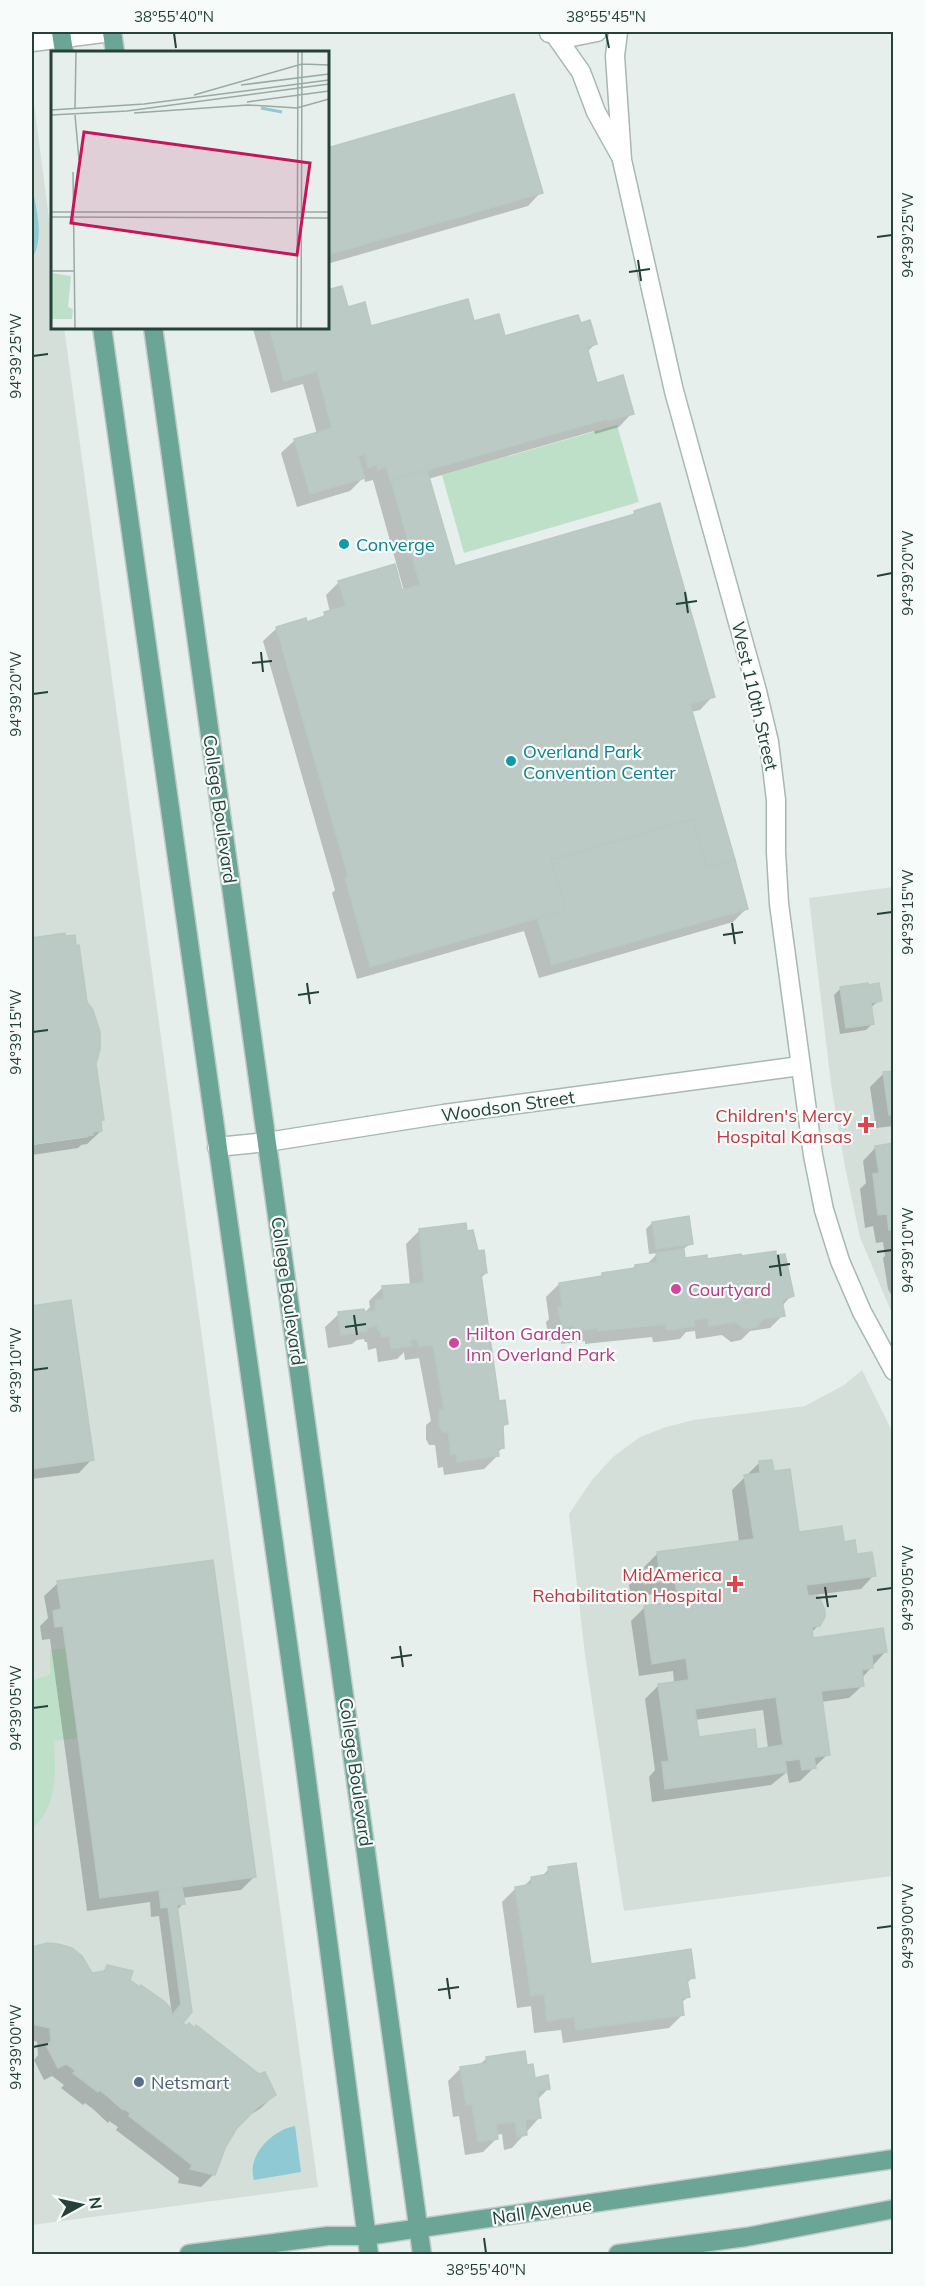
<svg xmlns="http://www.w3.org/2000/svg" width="925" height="2286" viewBox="0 0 925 2286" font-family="Mulish,sans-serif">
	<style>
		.built { fill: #d4dfda }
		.green { fill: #bfe0c8 }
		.water { fill: #8ec9d4 }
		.shadow { fill: #0003; fill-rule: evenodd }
		.building { fill: #bbcac4; stroke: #b8c9c2; stroke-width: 1.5; fill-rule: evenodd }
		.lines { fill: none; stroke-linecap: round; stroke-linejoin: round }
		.minor-casing { stroke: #a8b8b2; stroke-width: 21 }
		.major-casing { stroke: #c2cac8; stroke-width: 21 }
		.minor { stroke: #fff; stroke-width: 18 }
		.major { stroke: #6aa596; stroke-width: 18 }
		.ticks { fill: none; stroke: #24423a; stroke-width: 2 }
		.culture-dot { fill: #0f9aa8; stroke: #f7fbf9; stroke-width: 2 }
		.health-dot { fill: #e0444e; stroke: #f7fbf9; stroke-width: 2 }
		.hotel-dot { fill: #d1479c; stroke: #f7fbf9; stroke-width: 2 }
		.service-dot { fill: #5c6f8a; stroke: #f7fbf9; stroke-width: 2 }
		.labels { text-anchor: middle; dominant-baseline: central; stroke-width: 4.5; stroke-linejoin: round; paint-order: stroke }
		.culture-label { font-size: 18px; fill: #0d838f; stroke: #f7fbf9; text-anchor: start }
		.street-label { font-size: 18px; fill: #24423a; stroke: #f7fbf9 }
		.health-label { font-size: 18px; fill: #be3a42; stroke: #f7fbf9; text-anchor: end }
		.hotel-label { font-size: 18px; fill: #b23c85; stroke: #f7fbf9; text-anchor: start }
		.service-label { font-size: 18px; fill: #4e5e75; stroke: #f7fbf9; text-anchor: start }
		.inset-river { fill: none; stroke: #8ec9d4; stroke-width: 3 }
		.inset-road { fill: none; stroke: #98aaa4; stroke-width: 1.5 }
		.view { fill: #c2185b; fill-opacity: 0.15; stroke: #c2185b; stroke-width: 3 }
		.inset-edge { fill: none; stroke: #24423a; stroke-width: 3 }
		.neatline { fill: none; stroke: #24423a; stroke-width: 2 }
		.ticks-label { font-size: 15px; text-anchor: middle; fill: #24423a }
	</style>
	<rect width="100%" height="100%" fill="#e6efeb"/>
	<g class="built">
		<polygon points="32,88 52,242 52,327 64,327 318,2187 32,2225"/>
		<polygon points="893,887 893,1316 860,1237 845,1167 831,1084 809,898"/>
		<polygon points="862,1370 893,1433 893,1876 624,1911 585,1655 569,1514 592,1480 613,1457 640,1437 663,1428 693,1420 805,1406 844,1385"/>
	</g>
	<g class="green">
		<polygon points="617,425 639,502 464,553 442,475"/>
		<path d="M66 1648 79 1738 54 1741C56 1771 58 1808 32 1828V1681L50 1674V1650Z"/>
	</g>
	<g class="water">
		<path d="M32 185C36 209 45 237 32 259Z"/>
		<path d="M295 2126 301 2172 254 2180C246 2156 272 2130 295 2126Z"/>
	</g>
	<g class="shadow">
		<polygon points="327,150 541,192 528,206 327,264"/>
		<polygon points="327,293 370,328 473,323 504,338 580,325 595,344 587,352 596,384 632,413 619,427 595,434 594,431 428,479 454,568 631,516 635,512 713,696 700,710 691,712 746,909 733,922 539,978 524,931 357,979 332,893 335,890 263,641 277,628 306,624 319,620 325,614 330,612 326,595 339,582 404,591 373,480 365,482 364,477 350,491 297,507 281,453 295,440 317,434 303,384 271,393 253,329 255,327 327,327"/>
		<polygon points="64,935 95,1064 102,1119 99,1122 101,1131 87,1144 81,1145 78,1148 32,1155 32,1145 88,1137 88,1134 32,1142 32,939"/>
		<polygon points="841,988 880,1000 870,1008 872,1024 866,1030 840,1034 834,995"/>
		<polygon points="894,1072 894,1126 876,1128 870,1087 883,1074"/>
		<polygon points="894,1145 894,1300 888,1289 883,1258 885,1256 883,1242 876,1243 873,1226 865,1228 860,1189 866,1183 863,1161 876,1147"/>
		<polygon points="652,1223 692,1243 682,1250 684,1259 706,1260 792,1295 782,1306 783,1315 770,1328 750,1331 741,1340 731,1342 722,1335 696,1339 695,1331 686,1332 680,1339 656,1342 653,1342 652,1337 585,1344 585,1341 561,1344 561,1339 549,1341 546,1322 549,1319 546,1297 559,1284 599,1278 602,1275 631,1270 635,1266 646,1265 658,1253 649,1254 646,1229"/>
		<polygon points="419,1231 466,1232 486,1273 480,1279 498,1403 507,1423 501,1429 503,1447 497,1453 497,1456 484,1469 444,1475 443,1467 438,1468 435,1445 429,1445 426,1439 426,1425 431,1421 419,1358 405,1360 404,1352 397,1359 378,1362 376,1348 368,1350 367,1342 365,1342 364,1339 357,1340 352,1344 328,1348 325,1327 339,1314 363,1314 370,1307 369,1301 383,1287 410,1285 406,1244"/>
		<polygon points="70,1302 92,1459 79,1473 32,1479 32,1308"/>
		<path d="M759 1463 773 1473 797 1534 843 1544 874 1575 861 1589 814 1595 821 1603 819 1625 811 1633 812 1640 885 1652 862 1678 863 1685 849 1698 821 1702 828 1754 800 1781 789 1783 787 1772 771 1785 652 1802 649 1777 655 1770 645 1699 658 1686 674 1683 673 1671 639 1676 631 1621 645 1607 663 1605 662 1593 631 1597 629 1585 645 1571 644 1567 657 1554 739 1542 732 1490ZM763 1710 768 1748 756 1750 698 1738 695 1720Z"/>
		<polygon points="58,1583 255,1876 241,1890 182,1898 183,1904 176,1911 190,2011 181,2023 275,2094 261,2108 242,2120 225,2145 214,2174 201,2187 178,2183 179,2178 116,2130 118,2127 109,2121 108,2123 93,2109 85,2103 83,2105 61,2088 64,2085 52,2076 44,2080 34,2060 38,2055 37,2042 32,2040 32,1949 39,1946 91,1975 101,1973 107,1967 172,2016 159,1916 151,1917 150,1902 87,1911 50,1639 42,1640 40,1626 48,1618 44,1596"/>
		<polygon points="549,1869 589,1965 693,1977 686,1984 688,1997 681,2003 683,2014 669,2028 563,2043 561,2030 534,2033 531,2006 517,2008 502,1902 516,1888 523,1887 532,1878 541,1877"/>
		<polygon points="487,2058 525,2067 534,2079 548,2089 537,2100 539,2118 512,2148 504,2150 502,2134 496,2135 496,2139 483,2152 465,2155 459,2116 453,2117 448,2081 461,2068 479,2065"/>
	</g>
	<g class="building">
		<polygon points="514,94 543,193 327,255 327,148"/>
		<polygon points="342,286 348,307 365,302 371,326 468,299 474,321 499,314 505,336 578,315 581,323 590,320 597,344 587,347 597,383 623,375 634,414 608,421 607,419 390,481 387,467 378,470 377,465 368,468 365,454 358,456 365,478 310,494 294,439 332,428 317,371 284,381 269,327 327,327 327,290"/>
		<polygon points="427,470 455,566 635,514 634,511 660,503 715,697 690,704 735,860 707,868 693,819 551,860 566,910 370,967 345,878 348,876 276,627 306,618 307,622 325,616 324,612 346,606 338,581 395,564 402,590 420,585 391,480"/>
		<polygon points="693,819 707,868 735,860 748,909 552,965 537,918 566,910 551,860"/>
		<polygon points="65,933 65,936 75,935 76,946 79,945 87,1002 93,1010 100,1032 100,1049 96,1064 104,1120 101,1120 102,1131 93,1132 93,1135 32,1144 32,938"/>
		<polygon points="868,983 869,985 879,983 882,1001 871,1003 874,1024 846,1028 840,987"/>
		<polygon points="894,1071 894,1115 889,1115 883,1072"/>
		<polygon points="894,1143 894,1229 889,1230 887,1214 878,1215 873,1174 879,1173 875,1146"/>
		<polygon points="689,1216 693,1244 656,1249 652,1222"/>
		<polygon points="466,1223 467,1231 473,1230 478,1251 484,1250 487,1273 481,1274 499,1401 505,1400 508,1424 503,1425 504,1448 498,1449 499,1456 457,1462 456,1454 451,1455 448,1432 442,1432 439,1425 439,1410 444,1409 433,1345 418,1347 417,1340 411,1340 412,1346 391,1349 389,1336 381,1337 380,1329 378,1330 377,1326 367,1328 367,1331 341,1335 338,1312 364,1309 365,1312 375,1311 376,1300 384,1299 382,1286 424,1283 419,1229"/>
		<polygon points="684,1249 685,1258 707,1255 707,1259 741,1254 741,1256 776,1251 776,1255 785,1254 794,1296 782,1300 785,1316 763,1319 756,1327 744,1329 736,1322 709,1326 708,1318 694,1320 695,1326 670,1330 666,1329 666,1324 598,1331 598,1328 574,1331 574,1326 562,1328 558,1307 562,1307 559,1283 602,1276 602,1273 635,1268 635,1265 657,1262 656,1253"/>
		<polygon points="71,1300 94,1460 32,1469 32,1306"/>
		<path d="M772 1460 774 1471 790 1469 799 1532 842 1526 844 1542 855 1540 857 1554 872 1552 876 1576 806 1585 808 1596 816 1595 819 1597 825 1610V1617L820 1626 812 1627 813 1638 883 1628 887 1652 872 1655 873 1668 862 1670 864 1686 821 1691 830 1755 814 1757 816 1768 802 1770 800 1759 785 1761 787 1772 665 1789 662 1762 669 1761 658 1684 689 1680 686 1658 652 1664 644 1606 678 1601 675 1580 644 1584 642 1570 659 1568 657 1552 754 1539 744 1475 760 1473 759 1461ZM776 1697 783 1745 757 1749 755 1729 699 1737 695 1709Z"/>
		<polygon points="213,1560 256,1877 100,1898 63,1626 55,1627 53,1611 61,1609 57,1581"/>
		<polygon points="576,1863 591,1964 691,1949 695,1978 687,1979 690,1997 682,1998 684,2015 576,2030 574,2017 547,2021 544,1994 531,1996 515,1887 532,1884 531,1877 549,1874 548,1867"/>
		<polygon points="182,1887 185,1904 177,1905 192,2012 183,2023 172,2015 181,2004 168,1907 161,1908 159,1890"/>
		<polygon points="47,1943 58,1944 72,1948 82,1956 92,1973 105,1971 107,1965 133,1971 130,1980 140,1987 141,1985 165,2002 171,2009 169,2012 183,2023 187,2026 189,2023 195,2028 196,2025 259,2074 265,2072 276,2095 258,2107 237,2128 226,2146 215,2175 190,2169 192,2165 129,2116 130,2113 124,2109 123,2110 106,2095 99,2090 98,2092 73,2073 76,2071 66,2064 58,2068 46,2045 51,2042 50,2028 32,2024 32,1947"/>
		<polygon points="525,2051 527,2065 533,2064 535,2078 548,2075 550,2089 537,2091 541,2118 525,2120 527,2135 517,2137 515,2122 496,2124 498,2139 478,2142 472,2104 466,2105 460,2067 487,2063 486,2057"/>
	</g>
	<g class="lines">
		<g class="minor-casing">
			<g id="minor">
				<polyline points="618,32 615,56 622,160 674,391 757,691 769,742 776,800 776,852 779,904 813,1155 824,1210 840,1261 862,1312 894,1371"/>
				<polyline points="549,33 572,37 597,32"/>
				<polyline points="555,35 581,72 596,112 620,155"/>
				<polyline points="32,42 111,32"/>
				<polyline points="217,1147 267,1142 444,1114 800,1066"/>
			</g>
		</g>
		<g class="major-casing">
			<g id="major">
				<polyline points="61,32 64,52"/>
				<polyline points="112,32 115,52"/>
				<polyline points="102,327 302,1743 369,2254"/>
				<polyline points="153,327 422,2254"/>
				<polyline points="189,2254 328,2236 366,2236 894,2159"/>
				<polyline points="618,2254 746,2237 894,2209"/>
			</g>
		</g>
		<use href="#minor" class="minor"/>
		<use href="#major" class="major"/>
	</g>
	<path class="ticks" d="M174 33 176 48M606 33 609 48M877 237 892 235M638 260 641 281M629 272 650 269M33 356 48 354M877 576 892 573M685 592 688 613M676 604 697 601M261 652 263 672M252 663 272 661M33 694 48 692M877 914 892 912M732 923 735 944M723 935 743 932M307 983 310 1004M298 995 319 992M33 1032 48 1030M877 1252 892 1250M778 1255 781 1276M769 1267 790 1264M354 1315 357 1335M345 1327 366 1324M33 1370 48 1368M825 1587 828 1607M877 1590 892 1588M816 1598 837 1596M400 1646 403 1667M391 1658 412 1655M33 1708 48 1706M877 1928 892 1926M447 1978 450 1999M438 1990 459 1987M33 2047 48 2044M484 2238 486 2253"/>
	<g class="culture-dot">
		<circle cx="344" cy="544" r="6"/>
		<circle cx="511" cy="761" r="6"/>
	</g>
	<g class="health-dot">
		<path d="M863 1116h6v6h6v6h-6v6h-6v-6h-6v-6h6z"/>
		<path d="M732 1575h6v6h6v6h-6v6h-6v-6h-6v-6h6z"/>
	</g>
	<g class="hotel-dot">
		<circle cx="676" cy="1289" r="6"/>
		<circle cx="454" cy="1343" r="6"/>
	</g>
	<circle class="service-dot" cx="139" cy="2082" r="6"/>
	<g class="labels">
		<g class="culture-label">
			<text x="356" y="544">Converge</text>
			<text x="523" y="751">Overland Park<tspan x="523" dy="21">Convention Center</tspan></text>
		</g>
		<g class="street-label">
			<text transform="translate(755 696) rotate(77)">West 110th Street</text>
			<text transform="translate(220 809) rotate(82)">College Boulevard</text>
			<text transform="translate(508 1106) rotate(-8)">Woodson Street</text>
			<text transform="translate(288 1291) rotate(82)">College Boulevard</text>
			<text transform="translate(356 1772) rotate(82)">College Boulevard</text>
			<text transform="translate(542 2211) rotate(-8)">Nall Avenue</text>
		</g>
		<g class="health-label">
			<text x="852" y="1115">Children's Mercy<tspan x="852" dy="21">Hospital Kansas</tspan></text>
			<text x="722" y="1574">MidAmerica<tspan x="722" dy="21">Rehabilitation Hospital</tspan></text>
		</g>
		<g class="hotel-label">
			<text x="688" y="1289">Courtyard</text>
			<text x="466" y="1333">Hilton Garden<tspan x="466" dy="21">Inn Overland Park</tspan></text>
		</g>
		<g class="service-label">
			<text x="151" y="2082">Netsmart</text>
		</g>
	</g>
	<g transform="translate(51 51)">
		<rect width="278" height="278" fill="#e6efeb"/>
		<path d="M0 222 20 225 17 256 22 258 21 268H0Z" fill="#bfe0c8"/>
		<path class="inset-river" d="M210 57 231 61"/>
		<path class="inset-road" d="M190 34 278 23M143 44 251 13 278 14M196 51 278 40M24 57 25 0M0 59 93 53 278 29M83 62 197 54 246 57 278 48M0 64 76 60 278 33M24 64 28 109M22 121 24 277M0 161H278M0 166 278 167M0 220H24M246 277 247 0M250 277 251 0"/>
		<path class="view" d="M33 81 259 112 246 204 20 172Z"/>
		<rect width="278" height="278" class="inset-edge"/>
	</g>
	<rect width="925" height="2286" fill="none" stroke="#f7fbf9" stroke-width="66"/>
	<g transform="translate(81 2205) rotate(82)" stroke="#f7fbf9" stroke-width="4.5" paint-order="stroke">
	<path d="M0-4.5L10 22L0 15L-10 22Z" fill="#24423a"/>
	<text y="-9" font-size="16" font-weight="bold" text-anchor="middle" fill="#24423a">N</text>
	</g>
	<rect x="33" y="33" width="859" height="2220" class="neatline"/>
	<g class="ticks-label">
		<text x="174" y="22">38°55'40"N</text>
		<text x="606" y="22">38°55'45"N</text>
		<text transform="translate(908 235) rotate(-90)" y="5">94°39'25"W</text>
		<text transform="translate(16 356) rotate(-90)" y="5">94°39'25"W</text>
		<text transform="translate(908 573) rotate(-90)" y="5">94°39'20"W</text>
		<text transform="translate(16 694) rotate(-90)" y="5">94°39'20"W</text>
		<text transform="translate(908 912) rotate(-90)" y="5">94°39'15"W</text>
		<text transform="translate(16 1032) rotate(-90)" y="5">94°39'15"W</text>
		<text transform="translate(908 1250) rotate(-90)" y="5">94°39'10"W</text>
		<text transform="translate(16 1370) rotate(-90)" y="5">94°39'10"W</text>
		<text transform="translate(908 1588) rotate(-90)" y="5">94°39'05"W</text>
		<text transform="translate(16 1708) rotate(-90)" y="5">94°39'05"W</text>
		<text transform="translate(908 1926) rotate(-90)" y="5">94°39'00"W</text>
		<text transform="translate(16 2047) rotate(-90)" y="5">94°39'00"W</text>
		<text x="486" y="2275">38°55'40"N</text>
	</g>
</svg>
